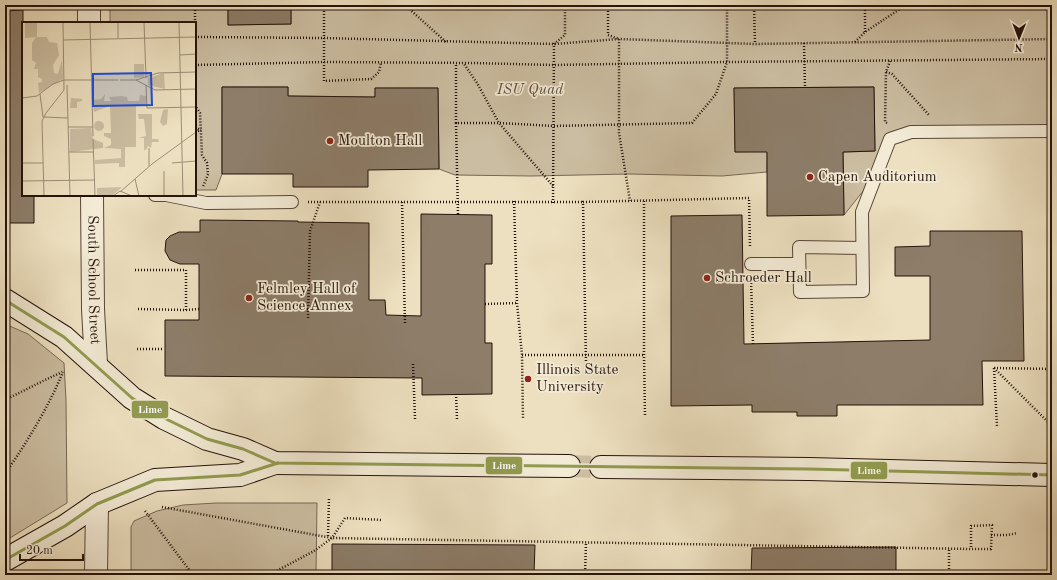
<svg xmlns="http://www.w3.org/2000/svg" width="1057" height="580" viewBox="0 0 1057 580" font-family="'Old Standard TT',serif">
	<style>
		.green { fill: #cbbda1; stroke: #786856 }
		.building { fill: #8d7d69; stroke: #25120a }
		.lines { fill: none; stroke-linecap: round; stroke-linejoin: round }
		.secondary-tunnel { stroke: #cfc1a5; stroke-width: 22; stroke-dasharray: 22 11; stroke-linecap: butt }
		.service-casing { stroke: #574638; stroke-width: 14 }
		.minor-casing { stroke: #574638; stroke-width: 24 }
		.tertiary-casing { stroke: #574638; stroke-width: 24 }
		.secondary-casing { stroke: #25120a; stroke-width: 24 }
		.path { stroke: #25120a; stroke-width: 2.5; stroke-dasharray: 1 2; stroke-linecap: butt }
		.service { stroke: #f3ebd6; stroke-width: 12 }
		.minor { stroke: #f3ebd6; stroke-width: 22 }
		.tertiary { stroke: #f3ebd6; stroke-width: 22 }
		.secondary { stroke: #f3ebd6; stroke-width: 22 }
		.bus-1-casing { stroke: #f3ebd6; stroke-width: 6 }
		.bus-1 { stroke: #929b4f; stroke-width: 3 }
		.poi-dot { fill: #8f2418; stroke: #f3ebd6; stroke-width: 1.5 }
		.bus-dot { fill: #25120a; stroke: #f3ebd6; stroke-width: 1.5 }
		.labels { text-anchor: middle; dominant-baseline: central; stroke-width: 3.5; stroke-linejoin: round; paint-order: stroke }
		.park-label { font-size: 15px; font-style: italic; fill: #5f4e3f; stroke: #f3ebd6 }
		.poi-label { font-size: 15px; fill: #25120a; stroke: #f3ebd6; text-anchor: start }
		.street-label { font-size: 15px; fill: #25120a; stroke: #f3ebd6 }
		.inset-road { fill: none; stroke: #9d8e77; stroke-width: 1 }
		.view { fill: #1d4ed8; fill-opacity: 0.15; stroke: #1d4ed8; stroke-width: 2 }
		.inset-edge { fill: none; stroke: #25120a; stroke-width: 2 }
		.line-badge { stroke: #f3ebd6; stroke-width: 1.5 }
		.badge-label { font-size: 11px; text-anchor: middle; font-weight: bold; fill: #fff }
	</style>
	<rect width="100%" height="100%" fill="#ede0c0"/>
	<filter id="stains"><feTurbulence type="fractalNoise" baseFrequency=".005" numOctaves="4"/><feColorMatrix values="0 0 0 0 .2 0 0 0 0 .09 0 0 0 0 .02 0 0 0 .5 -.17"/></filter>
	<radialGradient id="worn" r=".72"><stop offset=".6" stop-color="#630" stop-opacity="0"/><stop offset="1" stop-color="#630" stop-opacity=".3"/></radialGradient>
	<g class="green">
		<polygon points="110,5 228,5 228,25 291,24 291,5 754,5 755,9 758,9 837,5 1052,5 1052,126 910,127 892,135 864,190 844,215 843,152 875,151 874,87 734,88 735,152 767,151 767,172 722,176 629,174 531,176 455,175 439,169 438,88 375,88 375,97 288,96 288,87 222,87 222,174 216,190 195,190 195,23 110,23"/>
		<polygon points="5,324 28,334 64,363 66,400 67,503 5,541"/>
		<polygon points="216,503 317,503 316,575 131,575 131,527 134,521 157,511 183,505"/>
	</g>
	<g class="building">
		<polygon points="228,5 291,5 291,24 228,25"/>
		<polygon points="23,10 23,195 34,195 34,223 5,223 5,11"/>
		<polygon points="222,87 288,87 288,96 375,97 375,88 438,88 439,169 368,170 368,187 293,187 293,174 222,174"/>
		<polygon points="874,87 875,151 843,152 844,215 767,216 767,152 735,152 734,88"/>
		<polygon points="421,214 492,215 492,264 485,264 485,343 492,343 492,394 422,395 422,378 165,376 165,320 199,320 199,264 180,264 170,260 165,251 166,240 170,236 179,232 200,232 200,220 298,221 298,222 369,223 369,300 385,300 386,315 421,316"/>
		<polygon points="742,215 744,344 930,340 930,276 895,276 895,247 930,246 930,231 1022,231 1024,361 982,361 983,405 837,405 837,416 797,416 797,412 752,412 752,405 671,406 671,216"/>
		<polygon points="332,544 535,545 534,575 332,575"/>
		<polygon points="896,547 896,575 751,575 752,548"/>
	</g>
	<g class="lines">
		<polyline class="secondary-tunnel" points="569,466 601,467"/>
		<g class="service-casing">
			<g id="service">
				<polyline points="155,195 166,195 206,203 292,202"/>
				<polyline points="862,248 799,247 800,292 863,291 862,212 890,139 911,132 1052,131"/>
				<polyline points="751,264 799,264"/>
			</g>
		</g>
		<g class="minor-casing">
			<g id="minor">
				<polyline points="89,5 89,23"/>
				<path id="s1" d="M92 195 93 309 96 364"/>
			</g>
		</g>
		<g class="tertiary-casing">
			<polyline id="tertiary" points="96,575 97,504"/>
		</g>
		<g class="secondary-casing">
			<g id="secondary">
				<polyline points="5,300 64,337 132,398 164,418 207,439 243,449 275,463 569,466"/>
				<polyline points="601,467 809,469 1052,475"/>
				<polyline points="5,560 65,526 97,504 155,480 240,475 275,463"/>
			</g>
		</g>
		<g class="path">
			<polyline points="324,5 324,81 371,79 379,72 381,62"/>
			<polyline points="405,5 446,42"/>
			<polyline points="608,5 608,35 619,39 619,133 630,201"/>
			<polyline points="754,5 755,44"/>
			<polyline points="195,23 195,5"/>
			<polyline points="865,32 865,5"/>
			<polyline points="195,37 324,38 554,44 619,39 755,44 1052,39"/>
			<polyline points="855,42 865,32 906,5"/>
			<polyline points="804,43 805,88"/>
			<polyline points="195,65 324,62 473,63 554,65 727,62 1052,59"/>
			<polyline points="886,72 892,74 929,115"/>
			<polyline points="195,105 200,113 202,155 207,163 208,174 203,187"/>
			<polyline points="456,123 456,64"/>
			<polyline points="887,123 885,122 886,72 890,61"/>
			<polyline points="195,128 201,130"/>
			<polyline points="195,132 201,130"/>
			<polyline points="553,186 499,123 554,126 692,123 716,94 727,62 727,5"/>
			<polyline points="514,201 517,303 522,355 523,419"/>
			<polyline points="644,201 644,355 645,415"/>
			<polyline points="308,202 583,202"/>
			<polyline points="402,202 405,323"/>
			<polyline points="553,203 554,44 565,35 565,5"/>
			<polyline points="458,214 456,123 499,123 477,83 464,64"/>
			<polyline points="135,270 186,270 186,310 136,309"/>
			<polyline points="751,280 753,344"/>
			<polyline points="485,304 517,303"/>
			<polyline points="298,309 309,309"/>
			<polyline points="186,310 199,309"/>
			<polyline points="308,318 310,231 320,202"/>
			<polyline points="137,349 163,349"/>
			<polyline points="522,355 644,355"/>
			<polyline points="413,364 415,419"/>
			<polyline points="586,364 583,202 749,198 750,247"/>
			<polyline points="994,368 1052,426"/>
			<polyline points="994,368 997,427"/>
			<polyline points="994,368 1052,369"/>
			<polyline points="456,394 457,419"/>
			<polyline points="5,400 43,381 62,372"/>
			<path d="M5 474C27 442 48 408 63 372"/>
			<polyline points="162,507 332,538 971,549 991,549 992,525 971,526 971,549"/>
			<polyline points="145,511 193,575"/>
			<polyline points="991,535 1008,535 1017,533"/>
			<polyline points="328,536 329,498"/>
			<polyline points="269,575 314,551 332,538 345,518 382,520"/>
			<polyline points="585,575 586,542"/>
			<polyline points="949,575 949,548"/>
		</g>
		<use href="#service" class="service"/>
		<use href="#minor" class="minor"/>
		<use href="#tertiary" class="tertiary"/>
		<use href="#secondary" class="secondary"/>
		<g class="bus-1-casing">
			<g id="bus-1">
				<polyline points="5,300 64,337 132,398 164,418 207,439 243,449 275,463 809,469 1052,475"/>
				<polyline points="5,560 65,526 97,504 155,480 240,475 278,463"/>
			</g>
		</g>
		<use href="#bus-1" class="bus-1"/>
	</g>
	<g class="poi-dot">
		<circle cx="330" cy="141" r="4"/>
		<circle cx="810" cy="177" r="4"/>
		<circle cx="707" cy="278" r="4"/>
		<circle cx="249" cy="298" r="4"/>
		<circle cx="528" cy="379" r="4"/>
	</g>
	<circle class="bus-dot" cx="1035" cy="475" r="3.5"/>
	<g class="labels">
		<g class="park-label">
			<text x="530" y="90">ISU Quad</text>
		</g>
		<g class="poi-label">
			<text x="338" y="141">Moulton Hall</text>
			<text x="818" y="177">Capen Auditorium</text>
			<text x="715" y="278">Schroeder Hall</text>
			<text x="257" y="289">Felmley Hall of<tspan x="257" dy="17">Science Annex</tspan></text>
			<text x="536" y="370">Illinois State<tspan x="536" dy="17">University</tspan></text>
		</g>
		<g class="street-label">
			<text stroke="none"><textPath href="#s1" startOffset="85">South School Street</textPath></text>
		</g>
	</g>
	<g transform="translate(22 22)">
		<rect width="174" height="174" fill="#ede0c0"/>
		<path d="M3 0H15V15H25L27 20 35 21 37 33 31 43 32 51 36 52 40 38 41 57 17 71 16 61 20 60V57L16 55V47H12L14 41 10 38V21L14 15 3 16ZM112 42H122V55L112 56ZM142 51 143 67 126 63V56ZM83 72 82 79H89L87 75 100 74 105 75 106 79H117L118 73 124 74V83H114V125H103V145H97V141L73 142V138L99 136V127L82 126 89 123V117L82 114V111H89L88 84 72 90 71 78 79 77ZM49 76 60 77V79L55 80V86H48ZM146 87 145 102 141 104 138 100 141 88ZM116 92H130V117H136L137 120H130L129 126 126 124 124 128H122V116H116L124 114 122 97H117ZM72 104a5 5 0 1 1 10 0a5 5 0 1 1-10 0ZM69 106 71 117 81 121V126L48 130V107ZM100 165 90 174H75V166Z" fill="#cbbda1"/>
		<path class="inset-road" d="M68 0 71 114M96 0V16M122 0 124 56M157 0 161 174M41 18 174 15M158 33 174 32M98 58H114L133 68 174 67M114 58 136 51 174 50M45 63 48 174M124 63 125 86 174 85M18 72 21 95 46 96M0 76 15 74 31 62 42 58H96M46 105H71M71 117 73 174M127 126V144M47 130H72M0 141H21M150 141 174 139M142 149V174M113 157 117 174M0 159 73 158M98 170 130 142 174 110M22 174 20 99 24 91 42 68 41 0M91 174 98 169 110 174"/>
		<path class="view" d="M129 51 130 83 71 84V52Z"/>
		<rect width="174" height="174" class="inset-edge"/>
	</g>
	<g class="line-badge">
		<rect x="131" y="400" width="38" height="19" rx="4" fill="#929b4f"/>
		<rect x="485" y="456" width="38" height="19" rx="4" fill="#929b4f"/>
		<rect x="850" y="461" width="38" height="19" rx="4" fill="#929b4f"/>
	</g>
	<g class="badge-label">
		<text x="150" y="413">Lime</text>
		<text x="504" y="469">Lime</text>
		<text x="869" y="474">Lime</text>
	</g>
	<rect width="1057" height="580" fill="none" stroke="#ede0c0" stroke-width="20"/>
	<rect x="6" y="6" width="1045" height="568" fill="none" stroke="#25120a" stroke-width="2"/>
	<rect x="10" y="10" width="1037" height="560" fill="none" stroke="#25120a"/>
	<g transform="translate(1019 38) rotate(181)" stroke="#f3ebd6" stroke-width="3" paint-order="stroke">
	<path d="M0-3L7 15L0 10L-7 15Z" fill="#25120a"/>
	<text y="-6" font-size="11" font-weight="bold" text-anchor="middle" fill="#25120a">N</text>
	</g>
	<path d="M20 554v6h63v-6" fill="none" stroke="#25120a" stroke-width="2"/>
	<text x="26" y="554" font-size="12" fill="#25120a" stroke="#f3ebd6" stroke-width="3" paint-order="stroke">20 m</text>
	<rect width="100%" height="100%" filter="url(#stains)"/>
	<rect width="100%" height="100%" fill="url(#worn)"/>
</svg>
